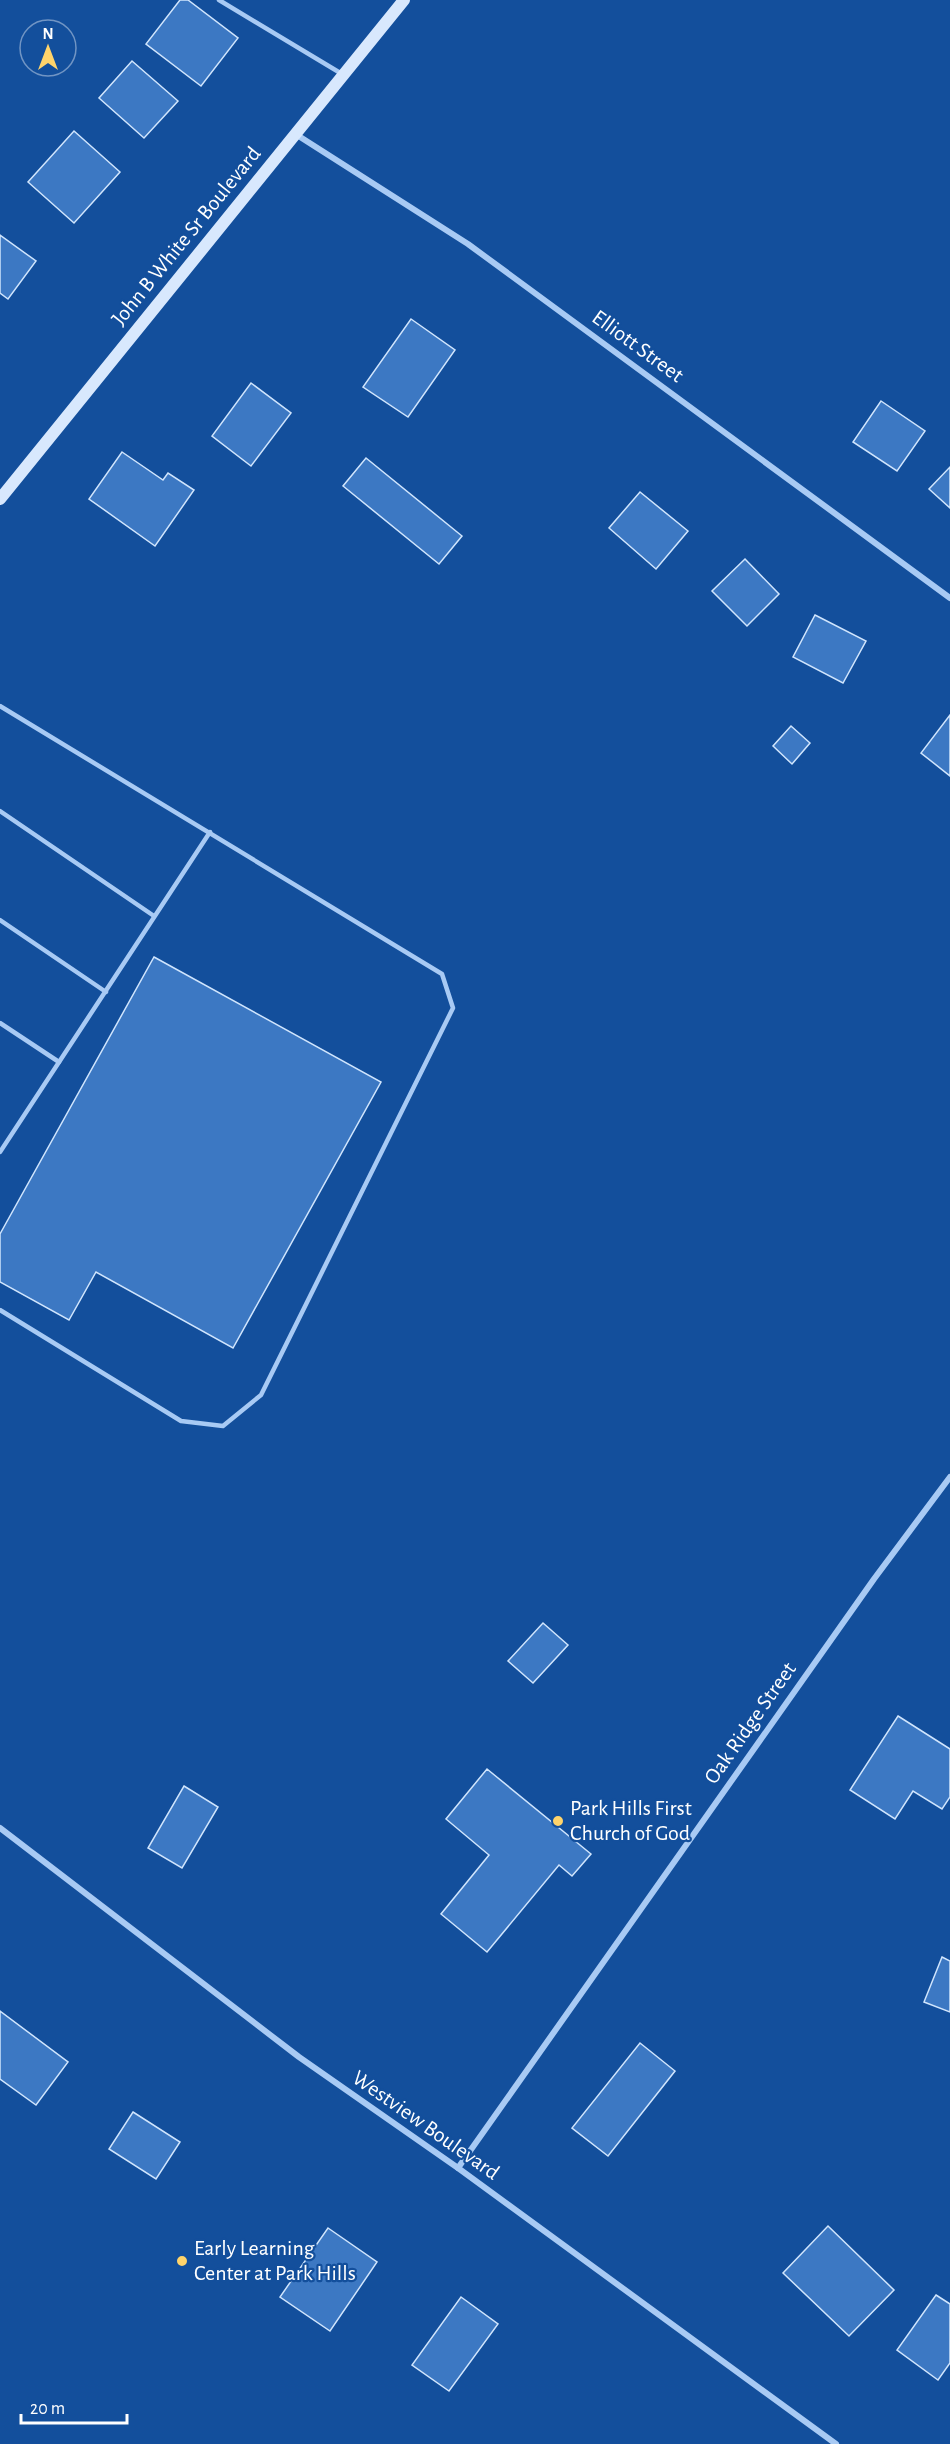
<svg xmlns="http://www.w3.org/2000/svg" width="950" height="2444" viewBox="0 0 950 2444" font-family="'Alegreya Sans',sans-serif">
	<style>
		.building { fill: #3c78c3; stroke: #d0e5fd; stroke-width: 1.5 }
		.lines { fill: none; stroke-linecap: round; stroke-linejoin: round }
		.lane { stroke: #a8caf4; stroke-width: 4.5 }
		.street { stroke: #a8caf4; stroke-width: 6 }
		.secondary { stroke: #d8e8fd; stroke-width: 12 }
		.poi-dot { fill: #ffd46b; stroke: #134f9c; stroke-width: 2 }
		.labels { text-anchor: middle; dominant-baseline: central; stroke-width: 4.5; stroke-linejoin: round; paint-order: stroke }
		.street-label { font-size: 22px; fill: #fff; stroke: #134f9c }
		.poi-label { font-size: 22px; fill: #fff; stroke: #134f9c; text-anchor: start }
	</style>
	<rect width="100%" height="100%" fill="#134f9c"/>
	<g class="building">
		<polygon points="180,0 188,0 238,38 201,86 146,44"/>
		<polygon points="132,61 178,101 144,138 99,98"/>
		<polygon points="74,131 120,172 74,223 28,182"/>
		<polygon points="0,235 36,261 8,299 0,293"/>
		<polygon points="411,319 455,350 408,417 363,387"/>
		<polygon points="251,383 291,413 251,466 212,436"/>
		<polygon points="881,401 925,431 897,471 853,442"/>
		<polygon points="122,452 163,480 168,473 194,490 155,546 89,499"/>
		<polygon points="366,458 462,536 439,564 343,486"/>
		<polygon points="950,467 950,508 929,489"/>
		<polygon points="640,492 688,531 656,569 609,528"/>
		<polygon points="745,559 779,594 747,626 712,591"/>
		<polygon points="815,615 866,641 843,683 793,657"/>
		<polygon points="950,715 950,776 921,753"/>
		<polygon points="791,726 810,743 792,764 773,746"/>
		<polygon points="154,957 381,1082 233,1348 96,1272 69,1320 0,1282 0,1234"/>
		<polygon points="543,1623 568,1645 533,1683 508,1661"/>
		<polygon points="898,1716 950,1749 950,1797 942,1809 913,1791 895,1819 850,1790"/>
		<polygon points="487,1769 591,1854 572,1876 559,1865 487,1952 441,1914 489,1855 446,1819"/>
		<polygon points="184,1786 218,1807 182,1868 148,1848"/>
		<polygon points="942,1957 950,1961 950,2012 924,2002"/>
		<polygon points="0,2011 68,2062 36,2105 0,2079"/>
		<polygon points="640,2043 675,2071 608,2156 572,2128"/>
		<polygon points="133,2112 180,2142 156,2179 109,2149"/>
		<polygon points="828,2226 894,2290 849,2336 783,2273"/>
		<polygon points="328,2228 377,2262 330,2331 280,2297"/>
		<polygon points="936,2295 950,2304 950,2363 938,2380 897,2350"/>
		<polygon points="461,2297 498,2324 449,2391 412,2365"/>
	</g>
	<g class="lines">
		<g class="lane">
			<polyline points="219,0 342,74"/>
			<polyline points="0,706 442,974 453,1008 261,1395 223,1426 181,1421 0,1310"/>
			<polyline points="0,811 154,916"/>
			<polyline points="0,920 106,992"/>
			<polyline points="0,1023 59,1062"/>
			<polyline points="0,1152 210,832"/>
		</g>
		<g class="street">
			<polyline points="297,135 468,244 950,598"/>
			<polyline points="0,1828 299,2057 458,2168 836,2444"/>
			<polyline points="458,2168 874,1579 950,1477"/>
		</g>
		<polyline class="secondary" points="0,499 404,0"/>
	</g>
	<g class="poi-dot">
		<circle cx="558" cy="1821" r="6"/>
		<circle cx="182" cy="2261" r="6"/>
	</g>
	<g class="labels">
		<g class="street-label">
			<text transform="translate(186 236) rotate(-51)">John B White Sr Boulevard</text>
			<text transform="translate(638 346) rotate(36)">Elliott Street</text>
			<text transform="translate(750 1723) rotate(-55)">Oak Ridge Street</text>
			<text transform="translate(426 2125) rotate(35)">Westview Boulevard</text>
		</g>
		<g class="poi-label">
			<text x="570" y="1808">Park Hills First<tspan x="570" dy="25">Church of God</tspan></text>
			<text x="194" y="2248">Early Learning<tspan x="194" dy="25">Center at Park Hills</tspan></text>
		</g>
	</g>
	<g transform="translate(48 48)"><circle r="28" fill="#134f9c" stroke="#7195c4" stroke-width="1.5"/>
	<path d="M0-4.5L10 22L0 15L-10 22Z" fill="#ffd46b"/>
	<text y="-9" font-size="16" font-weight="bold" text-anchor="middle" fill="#ffffff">N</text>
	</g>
	<path d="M21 2414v9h106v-9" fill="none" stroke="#ffffff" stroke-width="3"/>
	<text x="30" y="2414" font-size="18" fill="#ffffff" stroke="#134f9c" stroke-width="4.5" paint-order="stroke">20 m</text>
</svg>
